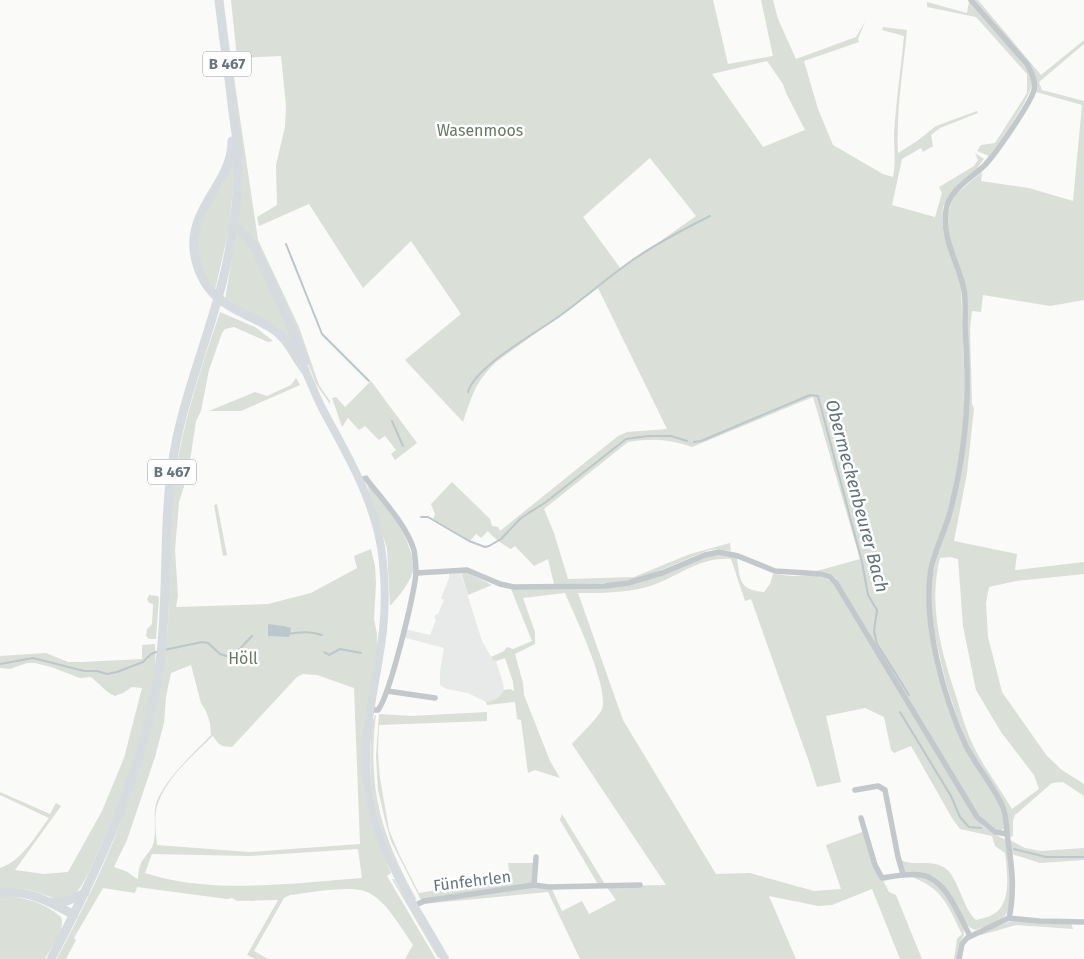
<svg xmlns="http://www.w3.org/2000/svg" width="1084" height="959" viewBox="0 0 1084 959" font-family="'Fira Sans',sans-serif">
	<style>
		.built { fill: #e8e9e9 }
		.green { fill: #dadfd7; fill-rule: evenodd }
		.water { fill: #bbc7cb }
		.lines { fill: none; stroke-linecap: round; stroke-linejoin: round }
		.stream { stroke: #bbc7cb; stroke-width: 2 }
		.street { stroke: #c3c8cc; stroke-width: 5.5 }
		.secondary { stroke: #d6dbdf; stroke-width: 8 }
		.primary { stroke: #d6dbdf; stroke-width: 9 }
		.labels { text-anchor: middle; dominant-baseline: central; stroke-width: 5; stroke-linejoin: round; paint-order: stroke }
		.shield { fill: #fff; stroke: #939fa8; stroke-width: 1 }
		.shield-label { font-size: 15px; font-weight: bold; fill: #657683 }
		.park-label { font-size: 16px; fill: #687a64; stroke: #fff }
		.street-label { font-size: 16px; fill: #657683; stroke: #fff }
		.water-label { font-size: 18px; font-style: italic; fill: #60757c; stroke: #fff }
	</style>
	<rect width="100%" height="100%" fill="#fafaf8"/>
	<polygon class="built" points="449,571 460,571 482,641 493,660 496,661 503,683 504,690 499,697 493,701 486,702 468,693 447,689 440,685 440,671 444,648 402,637 404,629 430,635 436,620 434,618 436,614 438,614 444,600 441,598 449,578"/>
	<g class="green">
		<path d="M231 0H713L728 64 773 56 761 0H773L778 19 796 59 856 37 865 22 858 39 859 42 804 61 818 109 833 145 883 174 893 177C896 163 894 149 894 134 896 101 901 68 904 36L882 30 883 27 907 30C903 71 896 112 898 153L917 141 936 126 977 111 978 113 940 128 931 135 933 146 923 152 921 148 902 159 892 205 935 217 942 193 939 187 974 166 978 160 975 153 984 159 975 171 949 195 943 207 942 221 944 235 961 287 964 366V411L962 441 953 489 926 595 949 707 997 799 1004 820V829L998 831 978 815 836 578 823 571H817L860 559 813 397 692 447C668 439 653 438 628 442L544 509 554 533 568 579 634 577 690 554 730 543 731 551 717 549 709 550 644 577 612 583 554 584 548 559 534 566 515 546 511 549C506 547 491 536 488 531L481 538 476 534 470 541 433 519 435 514 431 504 452 482 490 519 492 526 498 527 500 531 618 436 627 432 667 429 598 288 496 362C475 382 472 396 463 422L405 360 461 314 411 241 363 288 309 204 259 226 257 217 277 205 276 165 285 127 286 106 281 56 237 58ZM767 61 783 84 786 93 805 130 763 147 712 74ZM650 158 696 216 621 269 583 217Z"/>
		<path d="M975 0H978L1041 75 1084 40V44L1039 82 1042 90 1084 101V300L1050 306 983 295 981 312 972 311 970 329 972 404 974 408 967 473 954 541 1017 554 1015 570 1084 562V574L1016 581 989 587 986 603 988 637 1002 692 1047 756 1062 770 1084 784V796L1063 782 1052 783 1015 815 1013 821V836L1010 837 1007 813 973 755 958 720 946 683 934 632 931 607 932 578 966 435 967 306 948 233 947 216 952 201 957 193 982 172 981 181 1029 188 1073 201 1082 105 1036 92 1029 63ZM950 557 958 559 963 626 976 690 1001 732 1034 775 1039 789 1012 809C1000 788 984 768 974 747 966 731 961 713 956 696 941 651 928 605 940 558Z"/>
		<path d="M969 1C983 17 1028 62 1032 80 1035 93 998 144 989 156L977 151 981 145 995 143 1027 93V74L976 17 927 7V2L967 13Z"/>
		<polygon points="231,57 258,240 299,327 319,385 330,401 330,404 316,384 294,327 238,222"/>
		<polygon points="234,155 234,179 229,229 215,290 203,272 197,250 200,222"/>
		<polygon points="237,230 251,246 295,343 293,344 225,299"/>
		<path d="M220 312 255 327 273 341 268 342 234 327 225 329 222 333 209 370 201 411 196 421 188 474 179 502 175 550 178 596 176 607 268 604 311 593 357 568 354 556 371 549 375 566 376 583 374 619 377 634V656L365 790C370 819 379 846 391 873L387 876 436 959H405L413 945C402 929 387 903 371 894 354 883 310 893 290 895L284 898 254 951 268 959H255L247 955 278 900 237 901 232 898 227 899 137 887 135 893 103 888 74 938 76 940 66 959H57C83 908 111 855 128 800 136 775 142 749 148 723 153 704 160 684 163 665 173 612 167 555 172 502 178 436 199 374 220 312ZM191 665 201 703 206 711 210 723 211 735C195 752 158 785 155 809 154 819 156 830 154 840 153 850 145 855 141 863 139 868 138 874 138 879 132 877 130 872 125 871 121 869 118 869 114 867L127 840 155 757 164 723 166 697 171 673ZM303 674 317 675 354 688 360 844 249 852 157 845C156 834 154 817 157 806 166 778 192 756 213 736 218 744 221 747 232 747L297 677ZM358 849 362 878C295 883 210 895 145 873L152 854 251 856Z"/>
		<polygon points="296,378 300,385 241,411 209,411 255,392 267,396 291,385"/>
		<polygon points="371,381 417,443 395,460 391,454 396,450 385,436 379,440 365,426 359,430 348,418 342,427 332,398 336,397 345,407"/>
		<path d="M367 485C386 503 415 542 413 570 412 580 397 599 390 606L387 549Z"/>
		<polygon points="217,504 227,555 223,556 214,505"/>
		<path d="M709 555H722L737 558C740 580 739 590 764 592L770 584 773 574C780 574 787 576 794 576 811 576 821 572 835 585L983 826 994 834 1006 840C1008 856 1016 905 1004 917 998 924 985 926 976 930 956 925 953 886 933 876 924 872 912 873 902 873L901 860C914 867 929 859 943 867 958 874 962 908 976 920 983 918 990 917 995 913 1012 902 1007 870 1005 853L995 846 992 836 960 829 952 818 911 746 894 753 891 750 884 717 865 708 826 716 841 782 817 787 809 762 751 599 745 601 731 559C697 557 678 578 647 587 624 593 601 593 578 593L623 720 716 874 750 873 814 891 841 889 826 845 865 831 875 865 889 892 896 895 922 959H900L872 889 832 905 818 906 769 896 796 959H580L548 892 423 904 391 841 385 820 378 790 376 756 379 714 411 716 487 712V721L379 725 378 753 380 778 389 830 400 856 419 893 456 887 510 881 508 863H536L535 885 551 887 562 911 582 901 589 914 616 900 606 886H599L560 820 562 814 606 886 666 885 572 744C577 738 600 716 602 709 609 686 575 617 565 593L523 598 535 632V644L515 654 523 683 524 695 550 761 560 778 535 770 528 773 521 720 517 719 515 702 487 705 486 702C495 701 499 698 504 690L510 689 514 691 513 682 505 658 496 661 493 660 491 657 504 651 507 647 513 649 532 641 511 589 625 586 658 577Z"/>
		<polygon points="464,571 492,585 468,595 461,572"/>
		<polygon points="149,595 158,596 159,598 156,639 149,639 146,636 147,629 152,624 153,604 149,603 147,599"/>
		<path d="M155 644C155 653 156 662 155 671 148 729 123 798 98 852 94 861 82 889 74 895 60 905 44 893 30 890 20 888 10 888 0 889V868C22 861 36 835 49 818L0 795V792L50 814 56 803 61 806 15 870 44 874 68 872 102 811 124 758 142 688 132 687 123 693 115 696C105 692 99 683 91 677L80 678 51 667 35 663H27L10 669 0 668V656L46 653 68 662H82L142 659V645Z"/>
		<path d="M376 714C367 789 381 835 417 900L414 899C385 848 366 801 371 740 371 732 371 721 376 714Z"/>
		<polygon points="1010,840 1025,848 1041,851 1084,848 1084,860 1040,863 1012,854"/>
		<path d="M909 876 929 878 945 892 963 926 964 935 960 943 957 959H954L957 939 962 934C947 904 943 888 909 876Z"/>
		<polygon points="392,879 394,879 441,957 438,958"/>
		<path d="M3 896C25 897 43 902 61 917 66 930 51 947 45 959H0V897Z"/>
		<polygon points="1011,921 1071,923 1073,929 1016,925 981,935 976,935"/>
	</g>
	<polygon class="water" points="268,624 284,626 291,628 289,637 268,636"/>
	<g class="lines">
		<g class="stream">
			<polyline points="286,244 322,334 369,381"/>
			<path d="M468 392C475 366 538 332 561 315 583 299 605 280 627 264 653 245 682 230 710 216"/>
			<polyline points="392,421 403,446"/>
			<polyline points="694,442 701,441 810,395 818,396 862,562 868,595 877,610 874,631 877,644 909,695"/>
			<polyline points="421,517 428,517 469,541 485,547 489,546 501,539 521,518 546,502 626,439 648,436 671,436 687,441"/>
			<path d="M288 634C300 632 310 631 322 635"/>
			<polyline points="164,650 202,642 208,643 220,654 230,657 235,654 252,636"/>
			<polyline points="324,652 329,655 340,649 361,653"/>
			<polyline points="0,664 33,658 84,671 97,671 107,674 117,672 143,662 151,654 159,651"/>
			<polyline points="900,712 951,796 960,817 969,827 981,828"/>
			<polyline points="1014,849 1046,857 1084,857"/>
		</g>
		<g class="street">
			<path d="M360 480 366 478 367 480C383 500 406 525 414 550 415 557 416 566 416 573 414 595 390 695 378 710H371"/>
			<polyline points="416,573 467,570 500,584 514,587 605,586 628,583 662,573 705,555 719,552 738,556 775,571 822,574 830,577 836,583 977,817 995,832 1007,834"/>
			<polyline points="387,691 435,698"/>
			<polyline points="855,790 878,786 885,790 898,857 903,874"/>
			<path d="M861 818 875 865 882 878C895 876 908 873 921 875 946 878 959 916 970 936"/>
			<polyline points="534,885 536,857"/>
			<polyline points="414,906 424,901 534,885 549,887 640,885"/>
			<polyline points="1009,918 1039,921 1084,922"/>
			<path d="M959 959 962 944 967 938 1009 918C1015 891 1012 867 1008 841 1006 827 1007 813 1000 801 990 782 976 765 966 746 944 699 922 621 931 569 935 549 945 531 950 512 961 469 968 422 967 377 967 360 966 343 965 326 965 315 966 301 964 290 959 264 941 238 946 210 949 190 970 179 984 166 994 156 1031 103 1034 90 1036 80 1031 72 1027 64L971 0"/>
		</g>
		<path class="secondary" d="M305 370C311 383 316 396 322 408 346 453 372 495 381 547 385 574 386 602 383 630 378 675 365 720 366 765 369 844 409 894 445 959"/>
		<g class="primary">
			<path d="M232 141C232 173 208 193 198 221 187 250 199 286 225 303 241 315 262 320 278 333 291 344 295 358 305 370"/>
			<polyline points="234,225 245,235 256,250 287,317 305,362"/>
			<path d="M0 893C28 889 50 902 74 915"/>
			<polyline points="52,902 67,901 85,893"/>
			<path d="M51 959C101 863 145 770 160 662 169 593 162 522 174 453 186 385 216 321 229 252 235 221 239 189 238 158 238 140 234 122 232 104 228 69 223 35 219 0"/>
		</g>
	</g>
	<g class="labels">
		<g class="shield">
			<rect x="203" y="51.5" width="48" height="25" rx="4"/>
			<rect x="148" y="459.5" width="48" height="25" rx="4"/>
		</g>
		<g class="shield-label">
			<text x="227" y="64">B 467</text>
			<text x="172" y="472">B 467</text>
		</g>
		<g class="park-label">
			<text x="480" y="130">Wasenmoos</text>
			<text x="243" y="658">Höll</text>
		</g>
		<g class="street-label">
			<text transform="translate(472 881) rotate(-7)">Fünfehrlen</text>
		</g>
		<g class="water-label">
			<text transform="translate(857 496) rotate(75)">Obermeckenbeurer Bach</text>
		</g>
	</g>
</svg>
